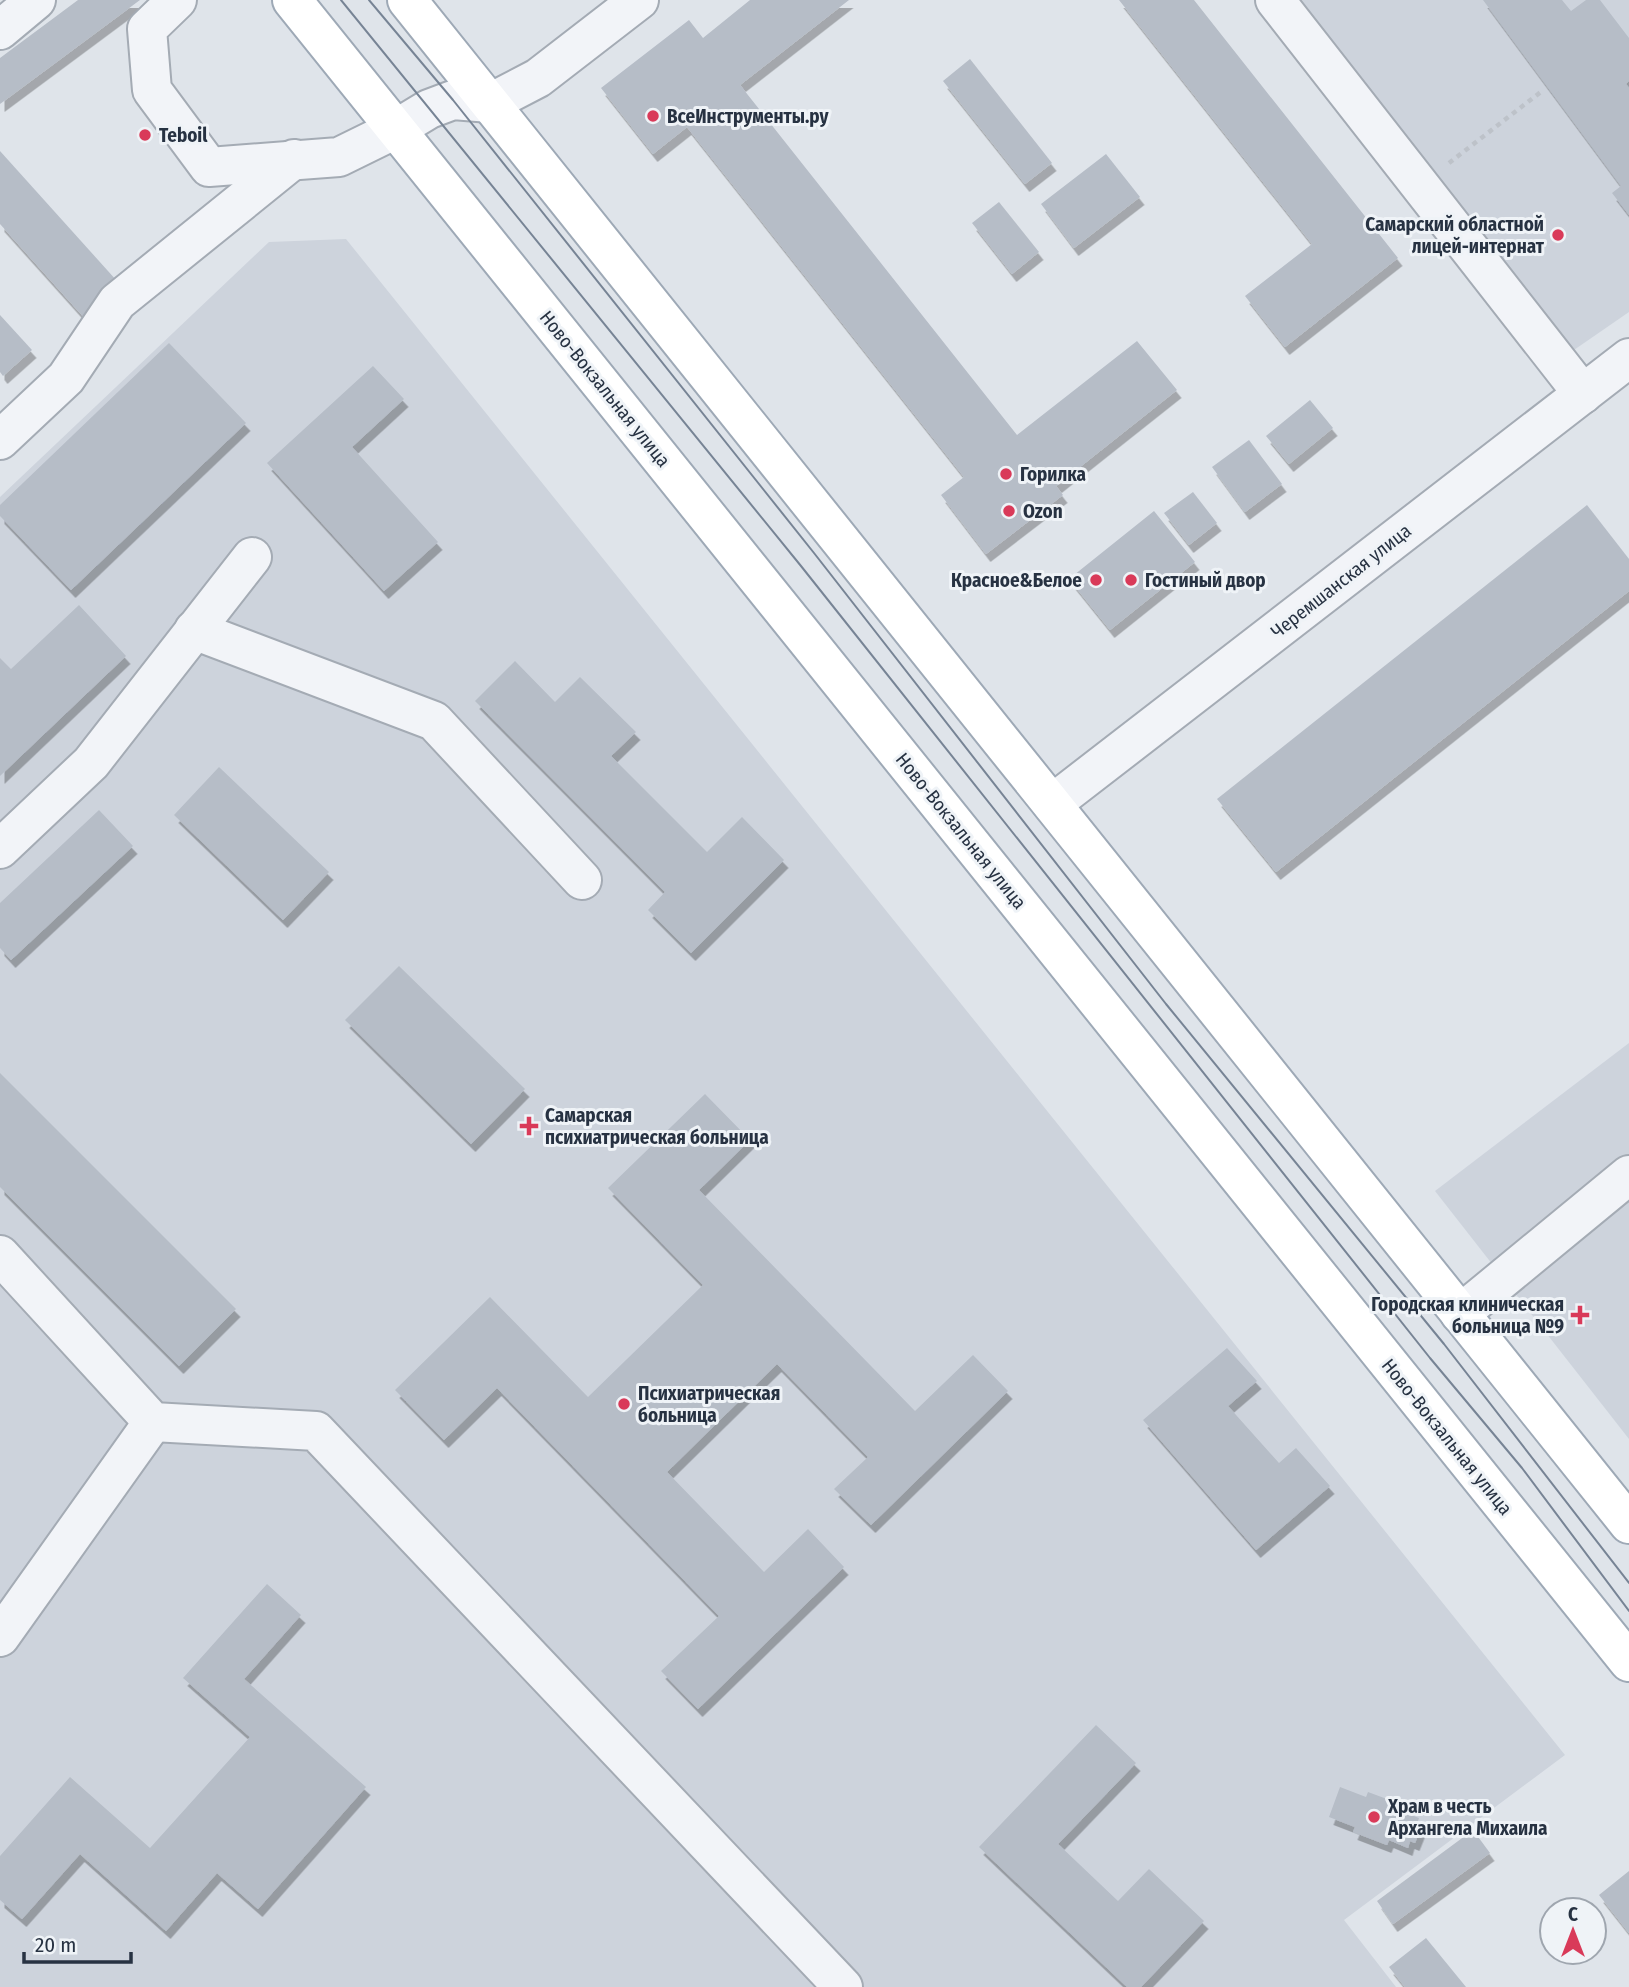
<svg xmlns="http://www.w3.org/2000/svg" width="1629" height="1987" viewBox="0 0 1629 1987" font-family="'Fira Sans Condensed',sans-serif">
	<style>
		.built { fill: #cdd3dc }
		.building { fill: #b6bdc7; filter: url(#shadow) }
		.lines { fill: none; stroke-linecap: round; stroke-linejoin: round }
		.minor-casing { stroke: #a4abb4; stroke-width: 42 }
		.major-casing { stroke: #9ea9b6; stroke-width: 42 }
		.path { stroke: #bdc2c9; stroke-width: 4.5; stroke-dasharray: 5 5; stroke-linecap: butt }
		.minor { stroke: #f2f4f8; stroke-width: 38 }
		.major { stroke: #fff; stroke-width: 38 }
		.tram { stroke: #778495; stroke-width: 2 }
		.poi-dot { fill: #d93a59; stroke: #eff3f7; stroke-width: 2.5 }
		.labels { text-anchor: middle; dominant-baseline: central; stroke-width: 6; stroke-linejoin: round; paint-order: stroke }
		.poi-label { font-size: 19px; font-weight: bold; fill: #273242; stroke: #eff3f7; text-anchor: start }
		.street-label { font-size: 19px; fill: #273242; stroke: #eff3f7 }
	</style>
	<defs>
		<filter id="shadow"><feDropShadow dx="4.5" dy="8" stdDeviation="0" flood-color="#0004"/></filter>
	</defs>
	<rect width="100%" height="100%" fill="#dfe4ea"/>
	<g class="built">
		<polygon points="1288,0 1629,0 1629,312 1558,361"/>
		<polygon points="346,239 1565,1755 1344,1920 1396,1987 0,1987 0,497 269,242"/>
		<polygon points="1629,1043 1629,1439 1435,1191"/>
	</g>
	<g class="building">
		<polygon points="78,0 140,0 0,104 0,58"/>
		<polygon points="750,0 849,0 740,85 1017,435 1137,341 1177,390 1056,486 1063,495 986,554 941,495 964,477 687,127 653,154 601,88 689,20 703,38"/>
		<polygon points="1119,0 1194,0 1398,258 1285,347 1245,296 1312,244"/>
		<polygon points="1483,0 1562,0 1571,11 1586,0 1600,0 1629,38 1629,81 1626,84 1629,88 1629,215 1612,193 1621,186"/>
		<polygon points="970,59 1052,163 1025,184 943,81"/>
		<polygon points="0,151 126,291 89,323 0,224"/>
		<polygon points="1106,154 1140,197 1074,248 1041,204"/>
		<polygon points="999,202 1039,252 1012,274 972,223"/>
		<polygon points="0,315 32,350 3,376 0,372"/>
		<polygon points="169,343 246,423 71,590 0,516 0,505"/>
		<polygon points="373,366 404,399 352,447 438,542 384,591 267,463"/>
		<polygon points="1310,400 1333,428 1289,464 1266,436"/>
		<polygon points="1249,440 1282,484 1245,512 1212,467"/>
		<polygon points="1193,492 1217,523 1189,545 1164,513"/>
		<polygon points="1587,505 1629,559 1629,591 1276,872 1217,799"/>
		<polygon points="1154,511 1195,562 1110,630 1069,579"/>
		<polygon points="79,605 126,656 0,776 0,658 11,669"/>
		<polygon points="515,661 555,702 580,677 636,732 611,756 707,852 742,817 784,860 691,953 648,910 665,892 475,701"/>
		<polygon points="219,767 329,872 283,920 174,815"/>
		<polygon points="99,810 133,846 11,960 0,948 0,903"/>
		<polygon points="399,966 525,1089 471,1144 345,1020"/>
		<polygon points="0,1073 236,1309 179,1366 0,1187"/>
		<polygon points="705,1094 750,1140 699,1190 915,1411 973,1355 1008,1391 871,1525 834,1489 868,1457 777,1364 667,1472 764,1572 808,1529 844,1567 698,1709 661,1671 719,1616 497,1388 444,1440 395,1390 490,1297 588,1397 703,1285 608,1188"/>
		<polygon points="1227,1348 1257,1381 1228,1406 1279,1463 1296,1448 1330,1486 1256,1550 1143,1420"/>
		<polygon points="267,1584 301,1615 244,1679 366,1787 258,1909 217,1873 166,1931 80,1854 22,1919 0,1900 0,1856 70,1777 150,1848 250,1737 183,1678"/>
		<polygon points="1096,1725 1136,1763 1058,1844 1118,1901 1149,1869 1204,1921 1141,1987 1127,1987 979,1847"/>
		<polygon points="1340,1787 1366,1797 1368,1792 1403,1805 1401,1811 1419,1818 1416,1827 1421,1828 1415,1843 1410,1841 1408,1848 1389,1840 1387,1845 1353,1832 1355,1827 1329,1817"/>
		<polygon points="1473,1830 1490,1853 1393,1924 1377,1901"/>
		<polygon points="1629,1871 1629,1933 1599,1895"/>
		<polygon points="1426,1938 1466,1987 1405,1987 1389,1967"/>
	</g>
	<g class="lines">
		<g class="minor-casing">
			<g id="minor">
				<polyline points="177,0 147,29 152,90 209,167 339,157 396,129 429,109 453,100 490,103 538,78 639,0"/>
				<polyline points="1275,0 1583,394"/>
				<polyline points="0,30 36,0"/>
				<polyline points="0,440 66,378 117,302 294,159"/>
				<polyline points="194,630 434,721 582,880"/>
				<polyline points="1052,804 1629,358"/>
				<polyline points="0,849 91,763 252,557"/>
				<polyline points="0,1255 153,1422 316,1431 843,1987"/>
				<polyline points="1460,1314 1629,1175"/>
				<polyline points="0,1637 153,1422"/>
			</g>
		</g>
		<g class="major-casing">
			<g id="major">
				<polyline points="292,0 1629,1662"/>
				<polyline points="407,0 1629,1524"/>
			</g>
		</g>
		<polyline class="path" points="1449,163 1542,91"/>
		<use href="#minor" class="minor"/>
		<use href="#major" class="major"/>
		<g class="tram">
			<polyline points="341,0 801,566 1430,1358 1522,1468 1629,1611"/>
			<polyline points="369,0 453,100 814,553 1166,1004 1444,1344 1629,1583"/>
		</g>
	</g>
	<g class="poi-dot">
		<circle cx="653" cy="116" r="7"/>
		<circle cx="145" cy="135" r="7"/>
		<circle cx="1558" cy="235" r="7"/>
		<circle cx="1006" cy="474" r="7"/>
		<circle cx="1009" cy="511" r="7"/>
		<circle cx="1096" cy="580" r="7"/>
		<circle cx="1131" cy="580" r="7"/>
		<path d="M525.5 1115.5h7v7h7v7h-7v7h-7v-7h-7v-7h7z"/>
		<path d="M1576.5 1304.5h7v7h7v7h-7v7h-7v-7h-7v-7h7z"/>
		<circle cx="624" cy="1404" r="7"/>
		<circle cx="1374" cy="1817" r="7"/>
	</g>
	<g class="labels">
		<g class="poi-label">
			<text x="667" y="116">ВсеИнструменты.ру</text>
			<text x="159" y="135">Teboil</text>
			<text x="1544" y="224" text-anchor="end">Самарский областной<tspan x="1544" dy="22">лицей-интернат</tspan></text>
			<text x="1020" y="474">Горилка</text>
			<text x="1023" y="511">Ozon</text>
			<text x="1082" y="580" text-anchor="end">Красное&amp;Белое</text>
			<text x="1145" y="580">Гостиный двор</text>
			<text x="545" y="1115">Самарская<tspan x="545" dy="22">психиатрическая больница</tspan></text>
			<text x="1564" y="1304" text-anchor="end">Городская клиническая<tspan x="1564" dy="22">больница №9</tspan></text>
			<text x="638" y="1393">Психиатрическая<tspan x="638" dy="22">больница</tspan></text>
			<text x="1388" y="1806">Храм в честь<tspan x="1388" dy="22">Архангела Михаила</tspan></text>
		</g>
		<g class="street-label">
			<text transform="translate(605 389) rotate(51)">Ново-Вокзальная улица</text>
			<text transform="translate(1341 581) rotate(-38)">Черемшанская улица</text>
			<text transform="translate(961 831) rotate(51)">Ново-Вокзальная улица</text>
			<text transform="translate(1447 1437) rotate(51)">Ново-Вокзальная улица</text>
		</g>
	</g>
	<g transform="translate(1573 1931)"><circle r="33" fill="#eff3f7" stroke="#9fa6af" stroke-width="2"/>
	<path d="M0-5L12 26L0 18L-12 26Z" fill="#d93a59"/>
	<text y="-10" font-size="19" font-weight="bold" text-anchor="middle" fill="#273242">С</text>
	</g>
	<path d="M24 1952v10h107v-10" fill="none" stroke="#273242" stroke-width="3.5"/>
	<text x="35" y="1952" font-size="21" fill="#273242" stroke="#eff3f7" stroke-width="5" paint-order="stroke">20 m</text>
</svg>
